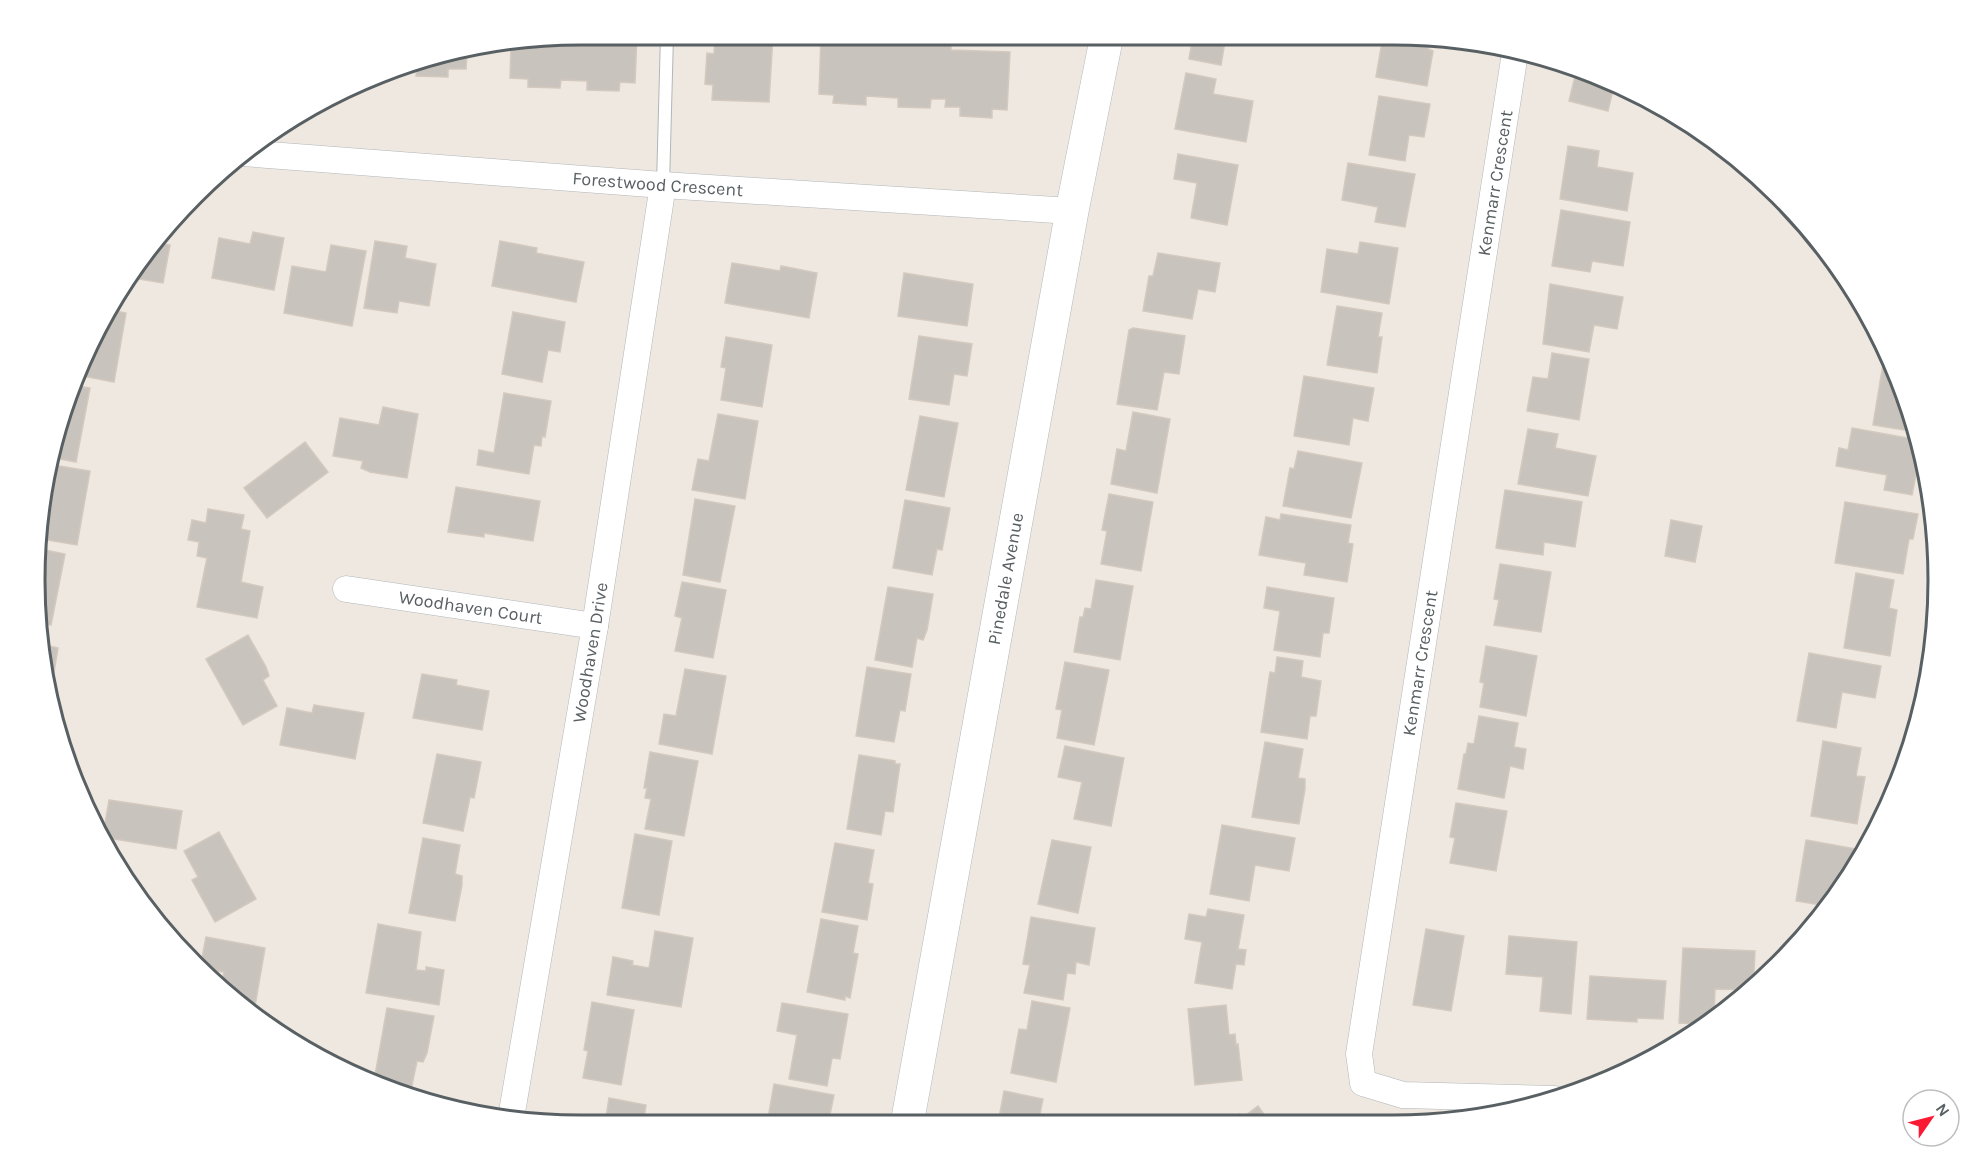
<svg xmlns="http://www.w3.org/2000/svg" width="1973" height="1160" viewBox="0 0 1973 1160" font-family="Karla,sans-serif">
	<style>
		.building { fill: #c9c3bd; stroke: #d3c9be; stroke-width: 1.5 }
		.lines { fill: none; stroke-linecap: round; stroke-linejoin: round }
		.lane-casing { stroke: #b2b6ba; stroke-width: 14 }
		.street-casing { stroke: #b2b6ba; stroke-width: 27 }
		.secondary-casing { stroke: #b2b8bd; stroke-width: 34 }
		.lane { stroke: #fff; stroke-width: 12 }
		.street { stroke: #fff; stroke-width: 26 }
		.secondary { stroke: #fff; stroke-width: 33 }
		.labels { text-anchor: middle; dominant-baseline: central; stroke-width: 5; stroke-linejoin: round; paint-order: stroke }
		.street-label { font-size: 18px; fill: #596063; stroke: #fff }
		.rim { fill: none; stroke: #596063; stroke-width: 3 }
	</style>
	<rect width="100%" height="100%" fill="#eee8e0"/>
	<g class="building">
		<polygon points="580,34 637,35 635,83 620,82 619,91 587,90 587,81 561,80 560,88 528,87 528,79 510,78 511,46"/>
		<polygon points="715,35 773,35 769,102 712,100 713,85 705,84 707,53 714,54"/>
		<polygon points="1193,35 1226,35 1221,65 1189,59"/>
		<polygon points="1238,35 1264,35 1263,40"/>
		<polygon points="1383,36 1430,36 1428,49 1433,51 1427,86 1376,77"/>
		<polygon points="821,37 951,43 951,50 1010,52 1007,110 992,109 992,118 960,116 960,107 945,107 946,99 931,99 930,108 898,107 898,98 866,96 866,105 833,103 834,95 819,94"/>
		<polygon points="467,53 466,69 448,69 448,77 416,76 417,67 399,67"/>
		<polygon points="1577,68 1614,86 1608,111 1569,101"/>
		<polygon points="1186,73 1216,79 1213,94 1253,101 1246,142 1175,129"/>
		<polygon points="1379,96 1430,104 1424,137 1409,135 1405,161 1369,155"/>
		<polygon points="1568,146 1599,151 1597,167 1633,173 1627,211 1560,199"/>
		<polygon points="1178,154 1238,165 1227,225 1191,218 1197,183 1174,179"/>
		<polygon points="1348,163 1415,174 1405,227 1375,222 1378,207 1342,200"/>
		<polygon points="1561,210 1630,222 1623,266 1592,261 1590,272 1552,266"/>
		<polygon points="253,232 284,238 274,290 212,278 219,238 250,244"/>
		<polygon points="375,241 407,246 405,258 436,264 429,306 399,301 397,313 364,308"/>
		<polygon points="500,241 537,248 536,253 584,262 576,302 492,286"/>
		<polygon points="1360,242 1398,248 1389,304 1321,292 1327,249 1358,254"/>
		<polygon points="159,243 170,245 163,283 127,277"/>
		<polygon points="331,245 366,251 352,326 284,313 292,266 326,272"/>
		<polygon points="1158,253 1220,263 1215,292 1198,289 1192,319 1143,311 1149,276 1153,276"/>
		<polygon points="732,263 780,271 781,266 817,273 809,318 725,303"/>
		<polygon points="904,273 973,284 967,326 898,316"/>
		<polygon points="1550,284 1623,297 1617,329 1594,325 1589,352 1543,344"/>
		<polygon points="1337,306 1382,313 1378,337 1382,337 1377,373 1327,365"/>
		<polygon points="110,310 126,313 114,382 78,375"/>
		<polygon points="513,312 565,322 560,352 548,350 542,382 502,374"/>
		<polygon points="1133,328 1185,336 1179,374 1164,372 1157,410 1117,404 1129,330"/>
		<polygon points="1876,332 1883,346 1874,344"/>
		<polygon points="919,336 972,344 967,376 954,374 949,405 909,399"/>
		<polygon points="726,337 772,345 762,407 721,400 726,368 721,367"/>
		<polygon points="1552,353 1589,359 1579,420 1527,411 1533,377 1548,379"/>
		<polygon points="1883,364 1894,366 1897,372 1912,420 1910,431 1873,425"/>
		<polygon points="1304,376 1374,388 1368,421 1353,418 1349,445 1294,436"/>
		<polygon points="73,385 90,388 76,462 55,458 63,405"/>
		<polygon points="504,393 551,401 545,437 542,436 541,446 534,445 529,474 477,465 479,450 494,453"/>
		<polygon points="383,407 418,414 407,478 370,472 361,468 363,461 333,456 340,418 379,425"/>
		<polygon points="1133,412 1170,419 1157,493 1111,484 1117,449 1126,451"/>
		<polygon points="718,414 758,421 745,499 692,490 698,459 709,461"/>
		<polygon points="920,416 958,423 944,497 906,490"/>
		<polygon points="1852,428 1918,440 1921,450 1912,495 1884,490 1887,475 1836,466 1839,448 1848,450"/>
		<polygon points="1528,429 1558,434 1555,448 1596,456 1588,496 1518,484"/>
		<polygon points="305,442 328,472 267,518 244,488"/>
		<polygon points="1298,451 1362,463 1351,518 1283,506 1290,468 1294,469"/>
		<polygon points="53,465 90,471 77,545 41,539"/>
		<polygon points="456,487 540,501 533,541 484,533 484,537 448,532"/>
		<polygon points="1505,490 1582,502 1575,547 1544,542 1543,555 1496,548"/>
		<polygon points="1109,494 1153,502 1141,571 1101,564 1107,531 1102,530"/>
		<polygon points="695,499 735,506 720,582 683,575"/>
		<polygon points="905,500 950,508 942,550 937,549 932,575 893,568"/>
		<polygon points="1845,502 1918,514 1913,539 1909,539 1903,574 1835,563"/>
		<polygon points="208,509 244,515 241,529 250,531 241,582 263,587 257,618 197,607 207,558 197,556 199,542 188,540 192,520 206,523"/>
		<polygon points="1281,514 1351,525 1348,543 1353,544 1347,582 1304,575 1306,563 1259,555 1266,517 1280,520"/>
		<polygon points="1671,520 1702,526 1695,562 1665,556"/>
		<polygon points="40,549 65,554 51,625 42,623 35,580"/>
		<polygon points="1500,564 1551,572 1541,632 1494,625 1499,600 1494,599"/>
		<polygon points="1856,573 1894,580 1889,608 1897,610 1890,656 1844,648"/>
		<polygon points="1096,580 1133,586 1120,660 1074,652 1080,617 1083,617 1085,608 1091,609"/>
		<polygon points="682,582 726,590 713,658 675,651 682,618 675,616"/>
		<polygon points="888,587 933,594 927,630 923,640 917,638 912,667 875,660"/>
		<polygon points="1267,587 1334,598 1329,633 1323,633 1320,657 1274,650 1280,611 1264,608"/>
		<polygon points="248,635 266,667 269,676 263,680 277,706 243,725 206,659"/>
		<polygon points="45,645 58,648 52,684"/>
		<polygon points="1486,646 1537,656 1526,716 1480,707 1484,683 1480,682"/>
		<polygon points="1809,653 1881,666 1875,698 1842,692 1836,728 1797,721"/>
		<polygon points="1277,657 1303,661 1301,677 1321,681 1316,716 1310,716 1307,739 1261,732 1270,672 1275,673"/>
		<polygon points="1065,662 1109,670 1094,745 1057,738 1062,710 1056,709"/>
		<polygon points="867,667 911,674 905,711 900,710 894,742 856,736"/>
		<polygon points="685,669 726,676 712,754 659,744 664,714 676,716"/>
		<polygon points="422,674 457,680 456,685 489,691 482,730 413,718"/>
		<polygon points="314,705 364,713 355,759 280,745 287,708 312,713"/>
		<polygon points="1479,716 1518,723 1514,747 1526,749 1523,769 1510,766 1504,798 1458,789 1464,754 1466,754 1468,743 1474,744"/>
		<polygon points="1823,741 1861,748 1856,776 1865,777 1857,824 1811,816"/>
		<polygon points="1265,742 1303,749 1298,778 1305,779 1305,789 1299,824 1252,817"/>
		<polygon points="1065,746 1124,758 1111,826 1074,819 1082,782 1058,777"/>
		<polygon points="650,752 698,761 684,836 645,829 651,799 645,798 647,788 644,788"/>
		<polygon points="437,754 481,762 474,798 470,797 463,831 423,823"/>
		<polygon points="859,755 895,761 895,764 900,764 893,812 885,811 881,835 847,829"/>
		<polygon points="109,800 182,811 176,849 108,838 104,830"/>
		<polygon points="1456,803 1507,811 1496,871 1450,863 1455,838 1450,837"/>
		<polygon points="1222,825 1295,838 1289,871 1255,865 1249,901 1210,894"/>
		<polygon points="219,832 256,899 215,922 192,880 198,877 184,851"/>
		<polygon points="635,834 672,841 659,915 622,908"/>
		<polygon points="423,838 460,845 455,874 462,876 462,885 455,921 409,913"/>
		<polygon points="1052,840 1091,847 1078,913 1038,904"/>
		<polygon points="1806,840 1856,849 1852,873 1827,906 1796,901"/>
		<polygon points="835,843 874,850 868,883 873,884 867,920 822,912"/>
		<polygon points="1208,909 1244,915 1238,949 1246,950 1244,965 1236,964 1232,989 1195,983 1202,942 1185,939 1189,914 1206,917"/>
		<polygon points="1031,917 1095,928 1089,965 1076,962 1075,974 1067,973 1063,1000 1024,993 1030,965 1023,964"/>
		<polygon points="821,919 858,926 853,953 858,954 850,998 845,996 845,1000 807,992"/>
		<polygon points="378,924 421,932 416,970 426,971 426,967 444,970 439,1005 366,993"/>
		<polygon points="1426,929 1464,936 1451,1011 1413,1005"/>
		<polygon points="655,931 693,938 681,1007 607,995 613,957 633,961 632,965 649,968"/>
		<polygon points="1509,936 1577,942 1571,1014 1540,1011 1543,977 1506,974"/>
		<polygon points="206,937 265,948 254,1012 222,982 224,972 209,970 201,963"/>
		<polygon points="1683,948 1755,951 1753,990 1715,989 1714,1018 1705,1024 1679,1023"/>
		<polygon points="1590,976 1666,981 1663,1019 1637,1018 1637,1022 1587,1019"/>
		<polygon points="1032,1001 1070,1008 1056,1082 1011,1073 1019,1029 1027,1030"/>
		<polygon points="592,1002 634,1010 621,1085 583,1078 588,1051 584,1050"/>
		<polygon points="782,1003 848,1014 840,1059 832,1058 827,1086 789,1079 797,1035 777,1031"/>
		<polygon points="1226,1005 1229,1035 1235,1034 1236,1045 1238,1044 1242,1080 1195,1085 1188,1009"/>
		<polygon points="387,1008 434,1016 427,1053 423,1062 417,1061 411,1090 374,1081"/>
		<polygon points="774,1084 834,1095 828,1124 767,1124"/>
		<polygon points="1004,1091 1043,1099 1038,1124 998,1124"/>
		<polygon points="609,1098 646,1105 643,1124 605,1124"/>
		<polygon points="1258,1106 1271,1124 1225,1124 1239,1114 1242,1118"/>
	</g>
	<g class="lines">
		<g class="lane-casing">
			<polyline id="lane" points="663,185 667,35"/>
		</g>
		<g class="street-casing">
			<g id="street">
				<polyline points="1515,53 1359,1054 1363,1083 1403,1095 1554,1099"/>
				<path id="s1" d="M243 153 663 185 1072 211"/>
				<path id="s2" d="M346 589 595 626"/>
				<path id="s3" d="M511 1118 595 626 663 185"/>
			</g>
		</g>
		<g class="secondary-casing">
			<g id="secondary">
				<path id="s4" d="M907 1124 1072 211 1107 35"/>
			</g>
		</g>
		<use href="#lane" class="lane"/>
		<use href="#street" class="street"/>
		<use href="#secondary" class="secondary"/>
	</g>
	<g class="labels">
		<g class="street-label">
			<text transform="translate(1495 183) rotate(-81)">Kenmarr Crescent</text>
			<text stroke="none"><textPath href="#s1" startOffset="416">Forestwood Crescent</textPath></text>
			<text stroke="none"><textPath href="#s4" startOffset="554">Pinedale Avenue</textPath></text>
			<text stroke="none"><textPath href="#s2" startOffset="126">Woodhaven Court</textPath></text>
			<text stroke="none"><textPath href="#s3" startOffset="472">Woodhaven Drive</textPath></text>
			<text transform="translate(1420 663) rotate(-81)">Kenmarr Crescent</text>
		</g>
	</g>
	<path d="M0 0H1973V1160H0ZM580 45H1393A535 535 0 0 1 1928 580V580A535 535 0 0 1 1393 1115H580A535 535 0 0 1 45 580V580A535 535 0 0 1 580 45Z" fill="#fff" fill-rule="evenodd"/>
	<path class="rim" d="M580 45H1393A535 535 0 0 1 1928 580V580A535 535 0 0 1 1393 1115H580A535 535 0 0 1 45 580V580A535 535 0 0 1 580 45Z"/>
	<g transform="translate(1931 1118) rotate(55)"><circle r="28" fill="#ffffff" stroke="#bdbfc1" stroke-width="1.5"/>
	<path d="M0-4.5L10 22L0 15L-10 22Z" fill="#fb1a33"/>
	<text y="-9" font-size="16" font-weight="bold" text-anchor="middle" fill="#596063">N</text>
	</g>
</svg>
